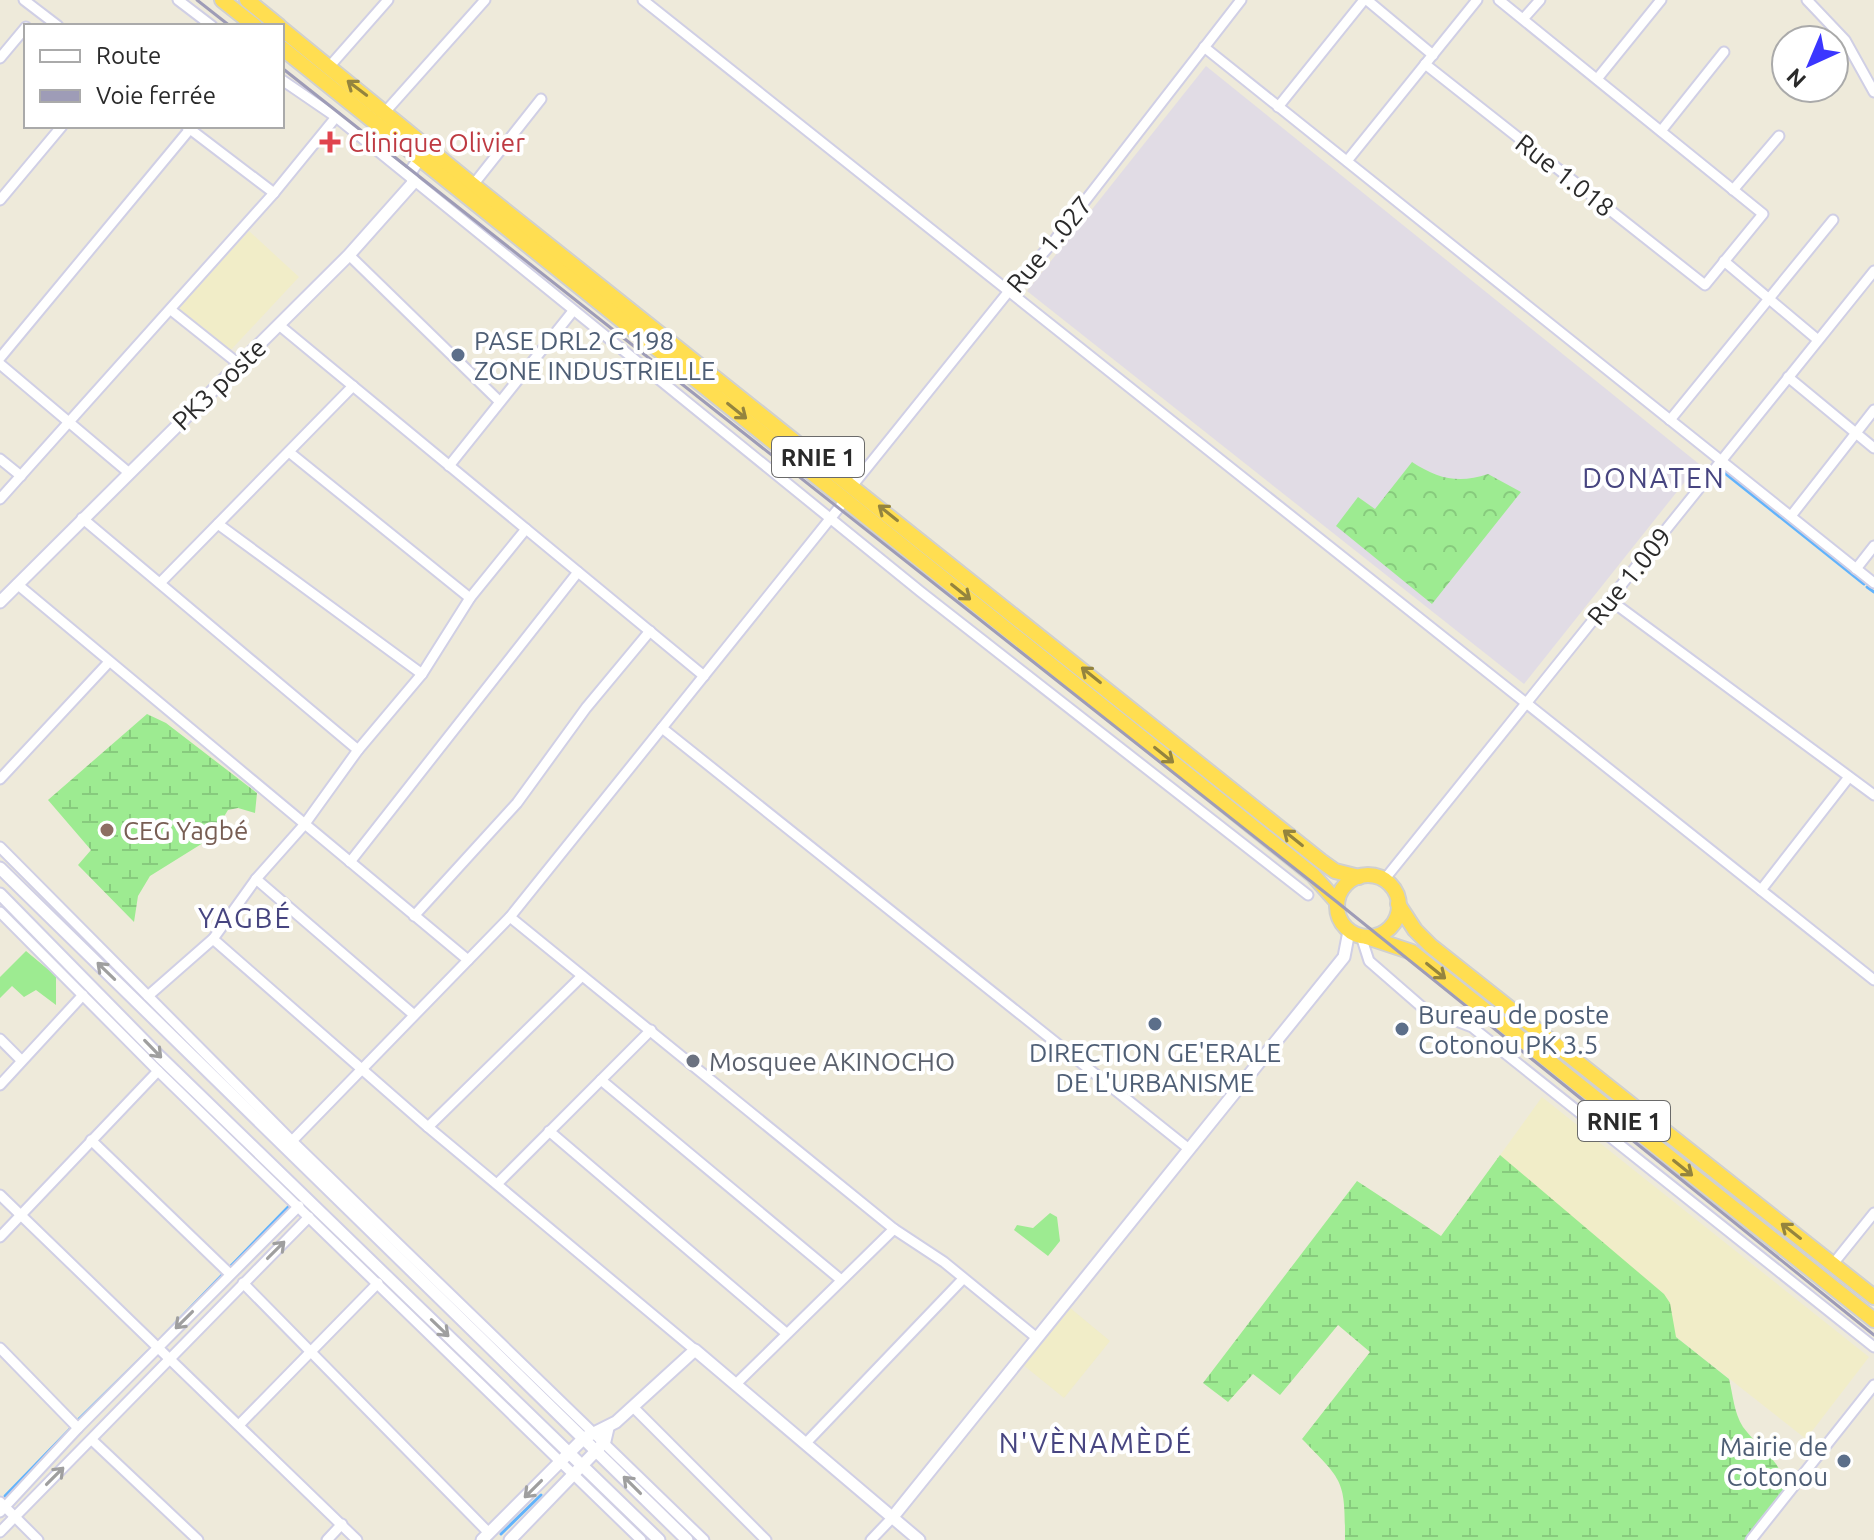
<svg xmlns="http://www.w3.org/2000/svg" width="1874" height="1540" viewBox="0 0 1874 1540" font-family="Ubuntu,sans-serif">
	<style>
		.industrial { fill: #e1dce5 }
		.education { fill: #f1edc8 }
		.green { fill: #9deb91 }
		.forest { fill: url(#forest-crowns) }
		.wetland { fill: url(#wetland-marsh) }
		.lines { fill: none; stroke-linecap: round; stroke-linejoin: round }
		.stream { stroke: #61b3fc; stroke-width: 3 }
		.minor-casing { stroke: #d0cfe5; stroke-width: 13 }
		.tertiary-casing { stroke: #d0cfe5; stroke-width: 15 }
		.trunk-casing { stroke: #d0d0d0; stroke-width: 18 }
		.minor { stroke: #fff; stroke-width: 9 }
		.tertiary { stroke: #fff; stroke-width: 11 }
		.trunk { stroke: #ffde51; stroke-width: 14 }
		.rail { stroke: #9e9cb7; stroke-width: 3 }
		.oneway { stroke: #94843e }
		.oneway2 { stroke: #9f9f9f }
		.health-dot { fill: #e0444e; stroke: #fff; stroke-width: 3 }
		.service-dot { fill: #5c6f8a; stroke: #fff; stroke-width: 3 }
		.education-dot { fill: #8d6e63; stroke: #fff; stroke-width: 3 }
		.worship-dot { fill: #6b7280; stroke: #fff; stroke-width: 3 }
		.labels { text-anchor: middle; dominant-baseline: central; stroke-width: 8; stroke-linejoin: round; paint-order: stroke }
		.shield { fill: #fff; stroke: #6a6a6a; stroke-width: 2 }
		.shield-label { font-size: 24px; font-weight: bold; fill: #2a2a2a }
		.health-label { font-size: 26px; fill: #be3a42; stroke: #fff; text-anchor: start }
		.street-label { font-size: 26px; fill: #2a2a2a; stroke: #fff }
		.service-label { font-size: 26px; fill: #4e5e75; stroke: #fff; text-anchor: start }
		.education-label { font-size: 26px; fill: #785e54; stroke: #fff; text-anchor: start }
		.worship-label { font-size: 26px; fill: #5b616d; stroke: #fff; text-anchor: start }
		.neighbourhood-label { font-size: 28px; letter-spacing: 2px; fill: #474580; stroke: #fff }
	</style>
	<defs>
		<pattern id="forest-crowns" width="20" height="18" patternUnits="userSpaceOnUse" patternTransform="scale(2)"><rect width="20" height="18" fill="#9deb91"/><path d="M2 6a3 3 0 1 1 6 0M12 15a3 3 0 1 1 6 0" fill="none" stroke="#87ca7d"/></pattern>
		<pattern id="wetland-marsh" width="20" height="14" patternUnits="userSpaceOnUse" patternTransform="scale(2)"><rect width="20" height="14" fill="#9deb91"/><path d="M1 5h8M5 5V1M11 12h8M15 12V8" fill="none" stroke="#87ca7d"/></pattern>
	</defs>
	<rect width="100%" height="100%" fill="#eeeada"/>
	<polygon class="industrial" points="1206,66 1699,464 1524,684 1027,291"/>
	<g class="education">
		<polygon points="249,231 299,277 228,353 178,308"/>
		<polygon points="1542,1097 1869,1357 1806,1439 1480,1183"/>
		<polygon points="1069,1307 1110,1341 1064,1398 1022,1364"/>
	</g>
	<g class="green">
		<polygon points="26,951 56,976 56,1005 36,990 24,997 12,986 0,998 0,977"/>
		<polygon points="1050,1213 1057,1217 1060,1241 1048,1256 1014,1230 1017,1225 1033,1228"/>
	</g>
	<path class="forest" d="M1412 462C1438 479 1459 484 1488 474L1521 492 1432 604 1336 526 1358 497 1375 509Z"/>
	<g class="wetland">
		<polygon points="147,714 166,723 257,793 255,813 238,808 228,810 211,838 150,876 138,896 134,922 78,865 91,850 48,800"/>
		<path d="M1500 1155 1664 1294 1670 1303 1676 1337 1729 1379C1733 1395 1734 1413 1743 1427 1760 1450 1780 1458 1786 1488L1746 1540H1345C1345 1480 1344 1482 1302 1439L1370 1352 1338 1325 1280 1395 1253 1374 1228 1402 1203 1383 1357 1181 1441 1236Z"/>
	</g>
	<g class="lines">
		<g class="stream">
			<polyline points="1721,470 1864,584"/>
			<polyline points="1867,587 1874,592"/>
			<polyline points="163,1336 291,1204"/>
			<polyline points="77,1421 148,1351"/>
			<polyline points="5,1496 72,1427"/>
			<polyline points="501,1534 541,1495"/>
		</g>
		<g class="minor-casing">
			<g id="minor">
				<polyline points="24,0 58,26"/>
				<polyline points="178,0 212,26"/>
				<polyline points="643,0 1874,980"/>
				<polyline points="1367,0 1433,55"/>
				<polyline points="1807,0 1845,40 1874,92"/>
				<polyline points="1523,19 1540,0"/>
				<polyline points="1204,47 1874,583"/>
				<polyline points="0,58 26,27"/>
				<polyline points="1425,64 1705,285 1763,214 1499,0"/>
				<polyline points="329,67 388,0"/>
				<polyline points="1597,79 1661,0"/>
				<polyline points="282,80 336,117 921,592 1308,895"/>
				<polyline points="1278,107 1364,0"/>
				<polyline points="386,111 485,0"/>
				<polyline points="186,126 274,193"/>
				<polyline points="1661,131 1724,52"/>
				<polyline points="1347,161 1477,0"/>
				<polyline points="473,185 541,99"/>
				<polyline points="1733,190 1779,136"/>
				<polyline points="0,200 62,126"/>
				<polyline points="349,255 498,400"/>
				<polyline points="1724,261 1818,340"/>
				<polyline points="171,310 240,365"/>
				<polyline points="279,325 704,676"/>
				<polyline points="0,358 190,129"/>
				<polyline points="0,364 128,472"/>
				<polyline points="1788,377 1874,448"/>
				<polyline points="1670,420 1833,220"/>
				<polyline points="289,452 470,598"/>
				<polyline points="0,459 21,476"/>
				<polyline points="449,466 573,311"/>
				<polyline points="853,485 1009,291 1054,241 1241,0"/>
				<polyline points="0,499 274,193 336,117"/>
				<polyline points="1791,516 1874,410"/>
				<polyline points="82,518 358,750"/>
				<polyline points="218,524 422,674"/>
				<polyline points="1856,569 1874,546"/>
				<polyline points="160,583 353,386"/>
				<polyline points="17,584 468,960"/>
				<polyline points="1610,600 1874,795"/>
				<polyline points="662,728 1189,1149"/>
				<polyline points="0,779 109,662"/>
				<polyline points="0,847 292,1141 704,1540"/>
				<polyline points="350,862 578,572"/>
				<polyline points="256,879 414,1015"/>
				<polyline points="1384,880 1874,271"/>
				<polyline points="1761,890 1849,777"/>
				<polyline points="0,912 158,1071 641,1540"/>
				<polyline points="414,916 517,803 586,708 650,631"/>
				<polyline points="510,917 894,1229 944,1262 1037,1338"/>
				<polyline points="1361,936 1369,961 1423,1008 1472,1027 1874,1347"/>
				<polyline points="213,939 428,1127 695,1350"/>
				<polyline points="148,996 213,939 256,879 304,825 358,750 422,674 470,598 526,529"/>
				<polyline points="0,1039 21,1060"/>
				<polyline points="601,1080 840,1279"/>
				<polyline points="0,1085 83,995"/>
				<polyline points="428,1127 582,976"/>
				<polyline points="549,1131 786,1333"/>
				<polyline points="91,1140 230,1274"/>
				<polyline points="292,1141 510,917 846,499"/>
				<polyline points="497,1184 651,1030"/>
				<polyline points="0,1195 357,1540"/>
				<polyline points="0,1237 158,1071"/>
				<polyline points="1833,1264 1874,1213"/>
				<polyline points="243,1283 489,1533"/>
				<polyline points="0,1348 78,1428"/>
				<polyline points="737,1383 894,1229"/>
				<polyline points="634,1408 766,1540"/>
				<polyline points="240,1424 378,1283"/>
				<polyline points="92,1440 198,1540"/>
				<polyline points="805,1444 962,1280"/>
				<polyline points="0,1502 38,1540"/>
				<polyline points="0,1512 78,1428 299,1206"/>
				<polyline points="0,1532 309,1217"/>
				<polyline points="327,1540 342,1524"/>
				<polyline points="871,1540 892,1518"/>
				<polyline points="1751,1540 1874,1385"/>
			</g>
		</g>
		<g class="tertiary-casing">
			<g id="tertiary">
				<polyline points="0,602 349,255 413,183 411,171 420,158"/>
				<polyline points="0,868 687,1540"/>
				<polyline points="0,894 160,1057 659,1540"/>
				<polyline points="892,1518 1344,957 1349,931"/>
				<polyline points="482,1540 584,1438 616,1422 695,1350 919,1540"/>
				<polyline points="510,1540 597,1450 605,1441 608,1428"/>
			</g>
		</g>
		<g class="trunk-casing">
			<g id="trunk">
				<polyline points="222,0 255,26"/>
				<polyline points="247,0 279,26"/>
				<polyline points="282,29 473,185 1321,861 1335,871 1359,877"/>
				<polyline points="282,48 1313,875 1337,902"/>
				<circle cx="1368" cy="906" r="31"/>
				<polyline points="1398,904 1415,930 1431,946 1874,1297"/>
				<polyline points="1367,937 1412,952 1874,1320"/>
			</g>
		</g>
		<use href="#minor" class="minor"/>
		<use href="#tertiary" class="tertiary"/>
		<use href="#trunk" class="trunk"/>
		<g class="rail">
			<polyline points="197,0 230,26"/>
			<polyline points="282,68 1337,902 1874,1335"/>
		</g>
	</g>
	<defs><path id="oneway-shaft" d="M-6 0H5M1.5-3L5.5 0L1.5 3" fill="none" stroke-width="1.6" stroke-linecap="round" stroke-linejoin="round" transform="scale(2)"/></defs>
	<g class="oneway">
		<use href="#oneway-shaft" transform="translate(357 88) rotate(-143)"/>
		<use href="#oneway-shaft" transform="translate(737 411) rotate(39)"/>
		<use href="#oneway-shaft" transform="translate(888 513) rotate(-141)"/>
		<use href="#oneway-shaft" transform="translate(961 592) rotate(39)"/>
		<use href="#oneway-shaft" transform="translate(1091 675) rotate(-141)"/>
		<use href="#oneway-shaft" transform="translate(1164 755) rotate(39)"/>
		<use href="#oneway-shaft" transform="translate(1293 838) rotate(-141)"/>
		<use href="#oneway-shaft" transform="translate(1436 971) rotate(39)"/>
		<use href="#oneway-shaft" transform="translate(1683 1168) rotate(39)"/>
		<use href="#oneway-shaft" transform="translate(1791 1231) rotate(-142)"/>
	</g>
	<g class="oneway2">
		<use href="#oneway-shaft" transform="translate(106 971) rotate(-136)"/>
		<use href="#oneway-shaft" transform="translate(153 1049) rotate(46)"/>
		<use href="#oneway-shaft" transform="translate(276 1250) rotate(-45)"/>
		<use href="#oneway-shaft" transform="translate(184 1320) rotate(135)"/>
		<use href="#oneway-shaft" transform="translate(440 1328) rotate(44)"/>
		<use href="#oneway-shaft" transform="translate(55 1476) rotate(-45)"/>
		<use href="#oneway-shaft" transform="translate(632 1485) rotate(-135)"/>
		<use href="#oneway-shaft" transform="translate(533 1489) rotate(135)"/>
	</g>
	<path class="health-dot" d="M326 130h8v8h8v8h-8v8h-8v-8h-8v-8h8z"/>
	<g class="service-dot">
		<circle cx="458" cy="355" r="8"/>
		<circle cx="1155" cy="1024" r="8"/>
		<circle cx="1402" cy="1029" r="8"/>
		<circle cx="1844" cy="1461" r="8"/>
	</g>
	<circle class="education-dot" cx="107" cy="830" r="8"/>
	<circle class="worship-dot" cx="693" cy="1061" r="8"/>
	<g class="labels">
		<g class="shield">
			<rect x="772" y="437" width="92" height="40" rx="6"/>
			<rect x="1578" y="1101" width="92" height="40" rx="6"/>
		</g>
		<g class="shield-label">
			<text x="818" y="457">RNIE 1</text>
			<text x="1624" y="1121">RNIE 1</text>
		</g>
		<g class="health-label">
			<text x="348" y="142">Clinique Olivier</text>
		</g>
		<g class="street-label">
			<text transform="translate(1565 175) rotate(38)">Rue 1.018</text>
			<text transform="translate(1049 244) rotate(-50)">Rue 1.027</text>
			<text transform="translate(219 384) rotate(-44)">PK3 poste</text>
			<text transform="translate(1629 576) rotate(-51)">Rue 1.009</text>
		</g>
		<g class="service-label">
			<text x="474" y="340">PASE DRL2 C 198<tspan x="474" dy="30">ZONE INDUSTRIELLE</tspan></text>
			<text x="1418" y="1014">Bureau de poste<tspan x="1418" dy="30">Cotonou PK 3.5</tspan></text>
			<text x="1155" y="1052" text-anchor="middle">DIRECTION GE'ERALE<tspan x="1155" dy="30">DE L'URBANISME</tspan></text>
			<text x="1828" y="1446" text-anchor="end">Mairie de<tspan x="1828" dy="30">Cotonou</tspan></text>
		</g>
		<g class="education-label">
			<text x="123" y="830">CEG Yagbé</text>
		</g>
		<g class="worship-label">
			<text x="709" y="1061">Mosquee AKINOCHO</text>
		</g>
		<g class="neighbourhood-label">
			<text x="1654" y="477">DONATEN</text>
			<text x="245" y="917">YAGBÉ</text>
			<text x="1096" y="1442">N'VÈNAMÈDÉ</text>
		</g>
	</g>
	<rect x="24" y="24" width="260" height="104" fill="#ffffff" stroke="#aaaaaa" stroke-width="2"/>
	<rect x="40" y="50" width="40" height="12" fill="#ffffff" stroke="#aaaaaa" stroke-width="2"/>
	<text x="96" y="64" font-size="24" fill="#2a2a2a">Route</text>
	<rect x="40" y="90" width="40" height="12" fill="#9e9cb7" stroke="#aaaaaa" stroke-width="2"/>
	<text x="96" y="104" font-size="24" fill="#2a2a2a">Voie ferrée</text>
	<g transform="translate(1810 64) rotate(224)"><circle r="38" fill="#ffffff" stroke="#aaaaaa" stroke-width="2"/>
	<path d="M0-6L14 30L0 20L-14 30Z" fill="#3b36ff"/>
	<text y="-12" font-size="22" font-weight="bold" text-anchor="middle" fill="#2a2a2a">N</text>
	</g>
</svg>
